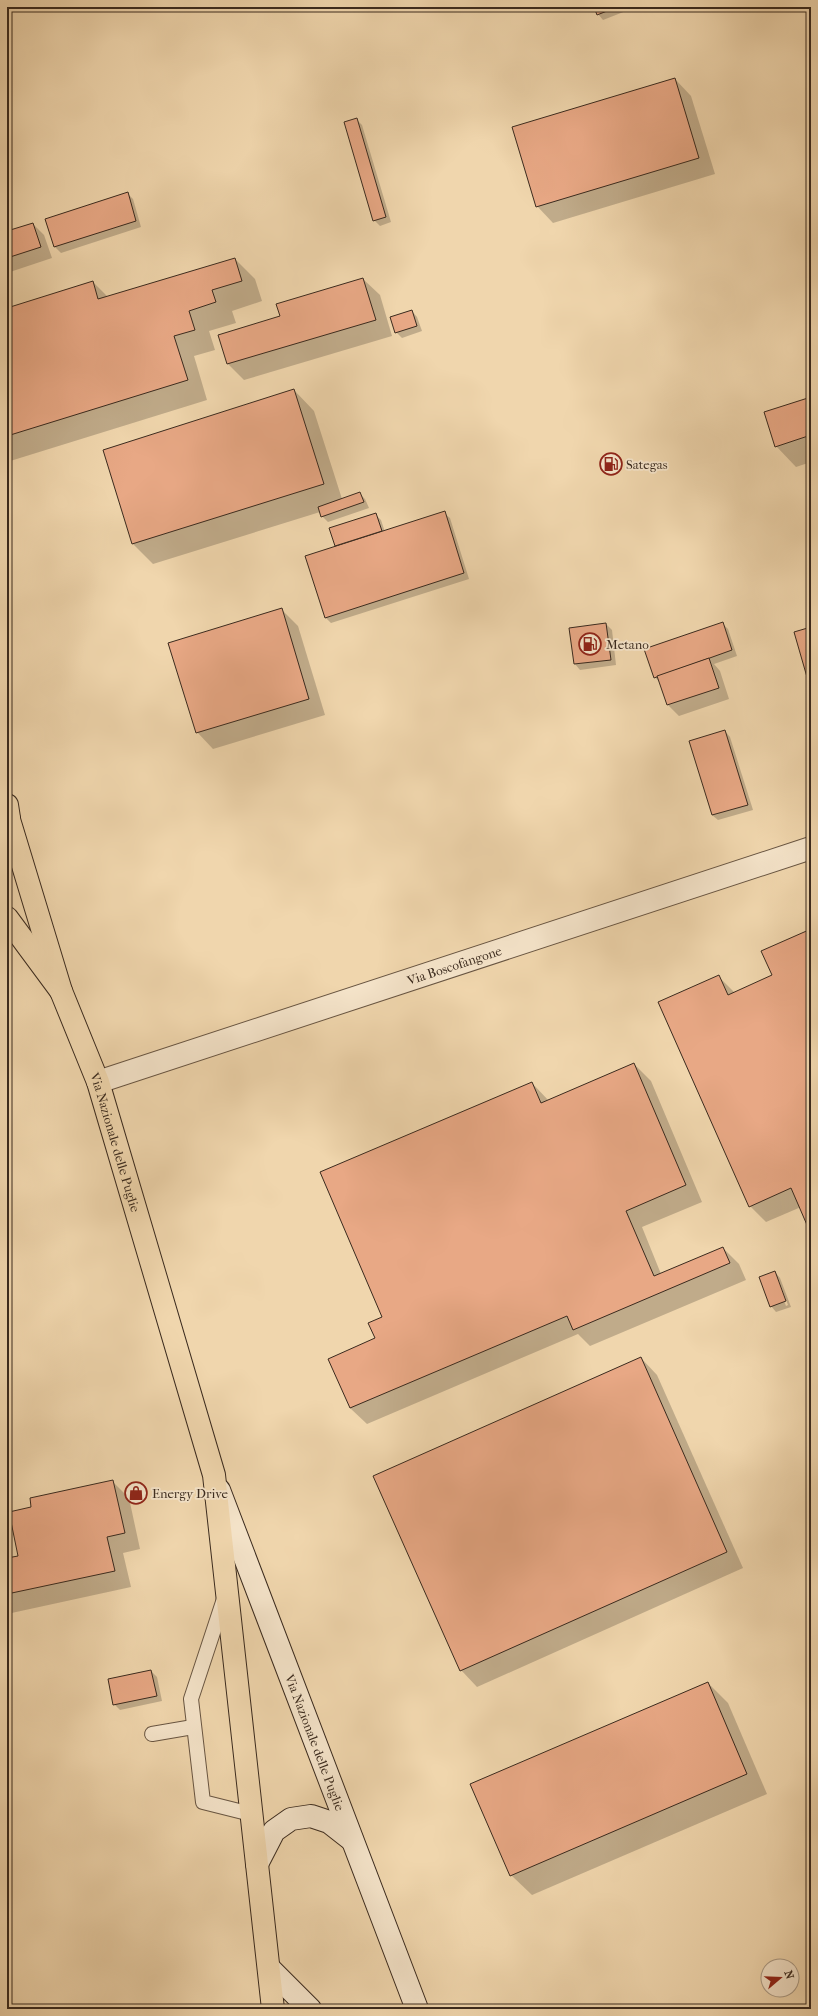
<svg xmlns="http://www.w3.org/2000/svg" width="818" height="2016" viewBox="0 0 818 2016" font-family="'IM FELL French Canon',serif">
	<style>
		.shadow { fill: #0003; fill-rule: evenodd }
		.building { fill: #e8a885; stroke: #3a2a1e }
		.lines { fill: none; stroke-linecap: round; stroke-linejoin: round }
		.service-casing { stroke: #685542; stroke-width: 16 }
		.minor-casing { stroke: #685542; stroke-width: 24 }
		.secondary-casing { stroke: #3a2a1e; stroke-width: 24 }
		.primary-casing { stroke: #3a2a1e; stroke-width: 24 }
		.trunk-casing { stroke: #3a2a1e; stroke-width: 24 }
		.service { stroke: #f5e4ca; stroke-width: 14 }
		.minor { stroke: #f5e4ca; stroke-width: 22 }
		.secondary { stroke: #f5e4ca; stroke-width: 22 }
		.primary { stroke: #f0d6ad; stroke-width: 22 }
		.trunk { stroke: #f0d6ad; stroke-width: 22 }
		.labels { text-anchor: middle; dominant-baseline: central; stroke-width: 3.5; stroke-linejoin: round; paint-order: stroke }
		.poi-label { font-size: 13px; fill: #3a2a1e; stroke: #f5e4ca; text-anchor: start }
		.street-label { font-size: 13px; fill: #3a2a1e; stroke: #f5e4ca }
	</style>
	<rect width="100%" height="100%" fill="#f0d6ad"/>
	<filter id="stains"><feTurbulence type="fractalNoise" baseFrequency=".005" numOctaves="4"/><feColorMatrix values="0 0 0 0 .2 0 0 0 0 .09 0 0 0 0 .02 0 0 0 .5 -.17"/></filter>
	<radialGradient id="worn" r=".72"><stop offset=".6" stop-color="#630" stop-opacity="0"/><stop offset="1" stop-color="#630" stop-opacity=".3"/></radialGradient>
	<g class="shadow">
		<polygon points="595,7 624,7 626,11 603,20 598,14"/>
		<polygon points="675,79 691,96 715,174 553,223 537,206"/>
		<polygon points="356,119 362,125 391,222 380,226 374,220"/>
		<polygon points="127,193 133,199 141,227 61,253 55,247 46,220"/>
		<polygon points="33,224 44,235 52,258 7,273 7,232"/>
		<polygon points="235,259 255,279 262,301 232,311 236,323 209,331 215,350 194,356 207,400 7,462 7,309 93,282 108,297"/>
		<polygon points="363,279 380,295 392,336 244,380 228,364 281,317"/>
		<polygon points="412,311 417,317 422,331 402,338 396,332"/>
		<polygon points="294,390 314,411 342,499 359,493 365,499 369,508 328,522 322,516 320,512 153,564 133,544 104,450"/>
		<polygon points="811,398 811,462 796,467 776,446"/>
		<polygon points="444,513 450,518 469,579 331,623 325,617 336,547 331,529 375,514 381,520 385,532"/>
		<polygon points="281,609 298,626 325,715 213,749 197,732"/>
		<polygon points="722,623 728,629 737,656 714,664 720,671 729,699 679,716 668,705 660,683 655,677"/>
		<polygon points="606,624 612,630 616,665 580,670 575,664 570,629"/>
		<polygon points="725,731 730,737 753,810 718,820 712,815"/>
		<polygon points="811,930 811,1227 801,1207 766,1222 750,1206 718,976 735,993 773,975"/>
		<polygon points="634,1064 651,1081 702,1202 642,1227 661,1274 723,1248 739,1264 746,1280 590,1346 578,1334 367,1424 350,1408 330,1359 377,1339 383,1318 532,1083 549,1101"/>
		<path d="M775 1272 780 1278 791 1307 776 1312 771 1306ZM776 1278H778L788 1305 786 1306Z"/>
		<polygon points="641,1358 657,1375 743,1568 477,1687 461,1670"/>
		<polygon points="112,1481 129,1498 140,1549 123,1553 131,1587 7,1614 7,1559 20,1556 32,1508"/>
		<polygon points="151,1671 157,1677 162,1701 120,1710 114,1704"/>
		<polygon points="708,1683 728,1703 767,1794 532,1895 511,1875"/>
		<polygon points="7,1742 10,1753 7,1754"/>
	</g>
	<g class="building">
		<polygon points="594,7 617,7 597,15"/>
		<polygon points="675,78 699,158 536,207 512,127"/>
		<polygon points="357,118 386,217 373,221 344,122"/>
		<polygon points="128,192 136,221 54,247 45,219"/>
		<polygon points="33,223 41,247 7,258 7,231"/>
		<polygon points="235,258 242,281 212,290 216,302 189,311 195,330 174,336 188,380 7,436 7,308 93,281 98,299"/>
		<polygon points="363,278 376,320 227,364 218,335 280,316 276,304"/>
		<polygon points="412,310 417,326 395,333 390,317"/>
		<polygon points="294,389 324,484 132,544 103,450"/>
		<polygon points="811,397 811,435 775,447 764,412"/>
		<polygon points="360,492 364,502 321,517 318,507"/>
		<polygon points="445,511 464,573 325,618 305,556"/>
		<polygon points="376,513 382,531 335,546 329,528"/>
		<polygon points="282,608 309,699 196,733 168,643"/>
		<polygon points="723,622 732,650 654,678 644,649"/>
		<polygon points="606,623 611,660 574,664 569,628"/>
		<polygon points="811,627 811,691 794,632"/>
		<polygon points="709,658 719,688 667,705 657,676"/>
		<polygon points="725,730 748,805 712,815 689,741"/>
		<polygon points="811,929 811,1223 807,1225 791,1188 749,1207 658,1002 719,975 728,995 772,975 761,951"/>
		<polygon points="634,1063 686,1185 626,1211 654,1276 723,1247 730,1263 573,1330 567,1316 350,1408 328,1359 375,1338 368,1323 382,1317 320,1172 532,1082 541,1103"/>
		<polygon points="775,1271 786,1301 770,1307 759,1277"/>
		<polygon points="641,1357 727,1552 460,1671 373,1476"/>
		<polygon points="113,1480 125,1533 107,1537 115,1571 7,1594 7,1558 18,1556 9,1512 31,1507 30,1498"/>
		<polygon points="151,1670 157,1696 113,1705 108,1679"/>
		<polygon points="708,1682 747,1774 510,1876 470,1784"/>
	</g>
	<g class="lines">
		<g class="service-casing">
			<g id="service">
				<polyline points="224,1599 191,1699 203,1802 251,1814"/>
				<polyline points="152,1734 193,1727"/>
			</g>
		</g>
		<g class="minor-casing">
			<g id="minor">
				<path id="s1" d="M98 1082 811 848"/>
			</g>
		</g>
		<g class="secondary-casing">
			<g id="secondary">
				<path id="s2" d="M219 1490 417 2009"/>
				<polyline points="257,1864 274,1831 291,1819 311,1816 329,1822 352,1840"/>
				<polyline points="269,1968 310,2009"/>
			</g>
		</g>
		<g class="primary-casing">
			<g id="primary">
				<path id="s3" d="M7 813 61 991 98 1082 214 1475 273 2009"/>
			</g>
		</g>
		<g class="trunk-casing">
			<g id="trunk">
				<polyline points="7,805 9,818"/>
				<polyline points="7,918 61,991"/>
			</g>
		</g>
		<use href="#service" class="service"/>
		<use href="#minor" class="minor"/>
		<use href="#secondary" class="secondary"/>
		<use href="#primary" class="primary"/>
		<use href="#trunk" class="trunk"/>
	</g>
	<defs>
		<g id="fuel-ring" transform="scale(1.15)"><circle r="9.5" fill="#f5e4ca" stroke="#8f2418" stroke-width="1.5"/><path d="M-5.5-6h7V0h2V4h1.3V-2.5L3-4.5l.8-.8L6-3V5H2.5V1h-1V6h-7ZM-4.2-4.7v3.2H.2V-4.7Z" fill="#8f2418"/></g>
		<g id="shop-ring" transform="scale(1.15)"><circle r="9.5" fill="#f5e4ca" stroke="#8f2418" stroke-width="1.5"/><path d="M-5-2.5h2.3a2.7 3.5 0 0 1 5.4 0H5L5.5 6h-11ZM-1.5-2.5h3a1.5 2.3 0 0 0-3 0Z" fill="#8f2418"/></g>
	</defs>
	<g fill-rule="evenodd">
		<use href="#fuel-ring" x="611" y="464"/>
		<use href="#fuel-ring" x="590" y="644"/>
		<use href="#shop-ring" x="136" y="1493"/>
	</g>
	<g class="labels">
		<g class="poi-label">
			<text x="626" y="464">Sategas</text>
			<text x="606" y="644">Metano</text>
			<text x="152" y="1493">Energy Drive</text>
		</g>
		<g class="street-label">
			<text stroke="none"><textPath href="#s1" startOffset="375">Via Boscofangone</textPath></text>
			<text stroke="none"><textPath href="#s3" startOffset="347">Via Nazionale delle Puglie</textPath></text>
			<text stroke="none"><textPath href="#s2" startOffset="270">Via Nazionale delle Puglie</textPath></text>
		</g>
	</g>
	<rect width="818" height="2016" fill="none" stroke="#f0d6ad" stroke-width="24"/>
	<rect x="8" y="8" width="802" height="2000" fill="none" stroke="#3a2a1e" stroke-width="2"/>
	<rect x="12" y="12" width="794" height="1992" fill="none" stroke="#3a2a1e"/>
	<g transform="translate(780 1978) rotate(71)"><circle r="19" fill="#f5e4ca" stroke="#aa9a85"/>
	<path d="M0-3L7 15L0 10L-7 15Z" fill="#8f2418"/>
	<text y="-6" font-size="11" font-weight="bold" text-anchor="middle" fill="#3a2a1e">N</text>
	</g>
	<rect width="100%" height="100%" filter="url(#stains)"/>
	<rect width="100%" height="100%" fill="url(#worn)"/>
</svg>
